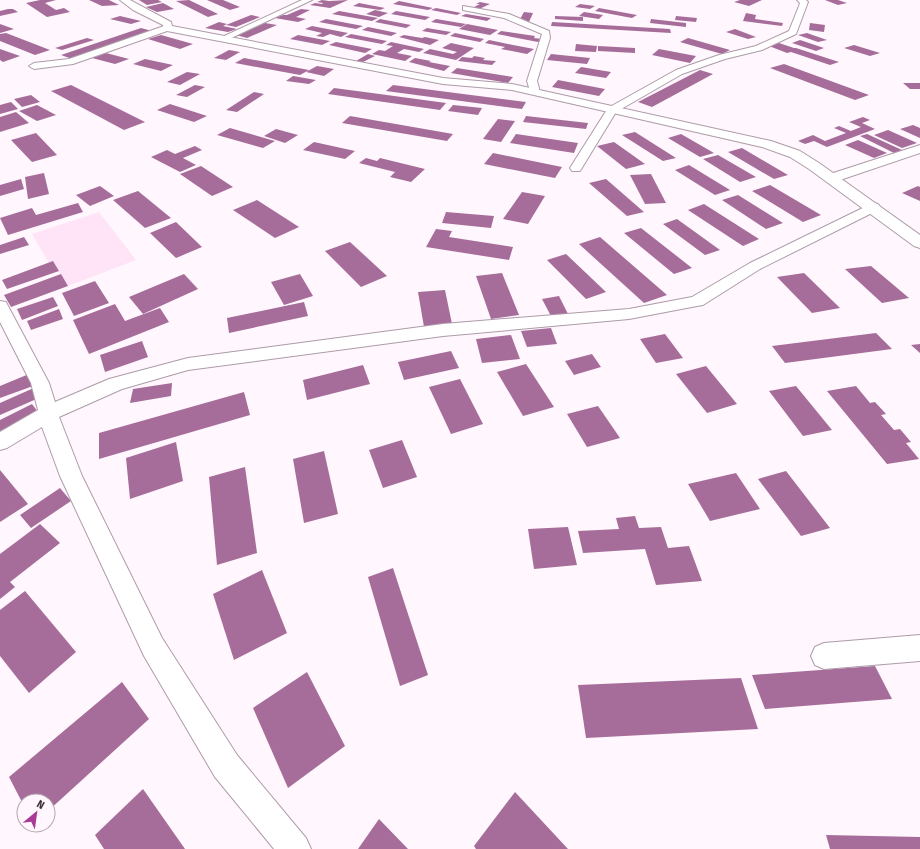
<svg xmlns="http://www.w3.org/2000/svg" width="920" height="849" viewBox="0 0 920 849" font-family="'Fira Sans Condensed',sans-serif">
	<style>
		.built { fill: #ffe4f8 }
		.building { fill: #a76d9a }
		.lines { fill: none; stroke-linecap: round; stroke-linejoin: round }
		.street-casing { stroke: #ad9ba8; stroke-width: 2 }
		.secondary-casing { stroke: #ad9ba8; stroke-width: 2 }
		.street { fill: #fff; fill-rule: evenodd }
		.secondary { fill: #fff; fill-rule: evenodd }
	</style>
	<rect width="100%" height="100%" fill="#fff7fd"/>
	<polygon class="built" points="99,212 136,260 68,286 53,262 49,263 32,234"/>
	<g class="building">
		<polygon points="40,0 56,0 45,3 56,10 64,8 70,12 47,17 26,3"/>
		<polygon points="89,0 109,0 119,5 102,6"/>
		<polygon points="139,0 158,0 162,2 147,5"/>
		<polygon points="189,0 218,14 208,17 176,1"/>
		<polygon points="207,0 223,0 240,7 230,10"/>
		<polygon points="322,0 329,1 348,0 330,8 310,5 315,3 322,4 323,3 317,2"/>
		<polygon points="740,0 762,0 749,6 734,2"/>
		<polygon points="825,0 838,0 847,3 838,5"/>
		<polygon points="399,1 433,8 428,10 393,4"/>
		<polygon points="480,2 490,4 477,10 470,9 480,4 476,4"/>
		<polygon points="163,3 174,9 157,12 146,7"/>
		<polygon points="359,3 385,8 380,10 353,6"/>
		<polygon points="580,4 595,6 590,9 575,7"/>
		<polygon points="436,8 461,13 457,15 431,10"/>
		<polygon points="599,8 637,15 632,18 595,11"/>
		<polygon points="8,9 13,9 18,12 0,16 0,11"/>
		<polygon points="301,9 310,10 296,17 306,19 298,22 275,18 283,15 287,15"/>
		<polygon points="375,10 388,13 379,17 366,14"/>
		<polygon points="339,11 378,18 372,21 332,14"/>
		<polygon points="396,11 430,17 425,20 391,14"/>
		<polygon points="524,12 533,13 529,22 519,21"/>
		<polygon points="584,12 603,15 599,19 579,16"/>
		<polygon points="746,13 756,15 755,19 783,23 782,26 743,21"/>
		<polygon points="466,14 491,18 487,21 461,16"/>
		<polygon points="251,15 260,17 236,27 226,25"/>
		<polygon points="120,16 141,21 131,24 110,19"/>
		<polygon points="555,16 583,17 583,21 555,19"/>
		<polygon points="676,16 697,18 696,22 675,20"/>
		<polygon points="326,19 363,26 356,29 319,22"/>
		<polygon points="380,19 411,25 406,28 375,22"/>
		<polygon points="436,19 466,24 461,27 431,22"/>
		<polygon points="651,19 686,23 686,27 650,23"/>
		<polygon points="219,22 227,24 223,26 237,29 228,32 205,28"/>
		<polygon points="552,22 670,29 671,33 551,26"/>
		<polygon points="265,23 277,25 247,38 236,35"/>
		<polygon points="810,23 825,25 824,32 809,30"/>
		<polygon points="0,24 14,29 0,33"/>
		<polygon points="467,24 498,30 490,35 459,29"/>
		<polygon points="312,26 348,33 341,37 330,34 323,37 316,36 322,33 305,29"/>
		<polygon points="368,27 397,33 391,36 362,30"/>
		<polygon points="141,28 152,31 72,59 61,55"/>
		<polygon points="427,28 451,32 446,35 422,31"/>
		<polygon points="735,29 756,37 748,39 726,32"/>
		<polygon points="501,31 535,36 534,38 542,39 538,42 497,34"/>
		<polygon points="6,33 50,50 35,55 0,41 0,34"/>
		<polygon points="455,33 484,39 480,42 450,36"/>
		<polygon points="807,33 827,40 818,42 798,35"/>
		<polygon points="351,34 387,41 382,44 345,37"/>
		<polygon points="161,35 193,44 180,49 148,39"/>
		<polygon points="298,35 330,41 322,45 290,39"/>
		<polygon points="404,35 422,38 425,37 439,40 430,45 399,37"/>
		<polygon points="87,38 94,40 62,50 55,48"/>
		<polygon points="688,38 730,50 722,54 680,42"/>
		<polygon points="489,40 508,44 534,49 527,54 501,49 505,47 485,43"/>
		<polygon points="800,40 824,48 816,51 792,43"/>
		<polygon points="336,42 372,49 365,53 329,45"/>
		<polygon points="391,42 424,49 419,52 404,49 397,53 412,56 405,61 372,54 379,50 385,51 393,46 386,45"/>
		<polygon points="451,43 474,48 456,60 423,53 430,49 453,54 457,52 442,48"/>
		<polygon points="779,43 794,48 796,48 839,62 830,65 791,52 787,53 769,46"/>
		<polygon points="576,44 597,46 596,52 575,51"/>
		<polygon points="854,45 880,53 870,56 844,48"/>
		<polygon points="598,46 635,48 635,53 598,51"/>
		<polygon points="0,49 20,56 3,62 0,60"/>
		<polygon points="659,49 696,56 690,63 652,55"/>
		<polygon points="229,50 240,52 226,60 214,58"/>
		<polygon points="106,53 129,59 115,64 92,58"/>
		<polygon points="368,54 375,56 363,62 356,61"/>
		<polygon points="551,54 590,58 587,64 547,60"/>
		<polygon points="474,56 485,58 483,60 496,61 492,65 458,61 462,57 472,58"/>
		<polygon points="244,58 309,70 300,75 235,63"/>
		<polygon points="415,58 431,61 429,62 450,66 444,71 409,62"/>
		<polygon points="145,59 173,65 161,71 133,64"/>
		<polygon points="784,64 869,95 855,100 770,68"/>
		<polygon points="317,66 334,69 324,76 306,72"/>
		<polygon points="581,67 611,72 606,78 575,73"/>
		<polygon points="457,68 513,77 508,83 451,73"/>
		<polygon points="700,70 713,74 652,107 638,102"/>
		<polygon points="187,72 200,74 180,85 167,82"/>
		<polygon points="293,76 316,80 309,84 286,81"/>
		<polygon points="558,80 605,89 599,96 552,87"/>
		<polygon points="903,83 920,83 920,89 910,89"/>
		<polygon points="71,85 145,122 124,130 51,91"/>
		<polygon points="195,85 205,87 187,97 176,95"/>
		<polygon points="393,85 526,102 522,109 386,91"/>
		<polygon points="334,88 372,93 446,103 440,110 328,94"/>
		<polygon points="254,92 264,94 237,112 226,110"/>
		<polygon points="31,95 40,102 22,107 14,99"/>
		<polygon points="11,102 18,109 0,114 0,105"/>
		<polygon points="170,104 207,116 194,122 157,110"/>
		<polygon points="37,105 56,115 37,121 19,111"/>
		<polygon points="453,105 482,108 478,115 448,111"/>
		<polygon points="16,112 29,123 0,132 0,117"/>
		<polygon points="350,116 453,134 447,141 342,123"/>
		<polygon points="526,116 588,123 586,129 523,122"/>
		<polygon points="863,117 870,120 862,123 875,129 827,147 814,141 805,144 798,141 813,135 825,141 846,133 834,128 839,126 851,131 861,127 849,122"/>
		<polygon points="498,119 515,121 501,142 483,139"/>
		<polygon points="913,125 920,128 920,138 900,129"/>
		<polygon points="230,128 275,141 263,148 217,135"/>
		<polygon points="276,129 298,135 285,143 264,136"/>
		<polygon points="888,130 917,143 902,148 874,135"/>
		<polygon points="635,132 676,158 663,161 622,135"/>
		<polygon points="36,133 57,155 32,162 11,140"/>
		<polygon points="516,134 578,143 574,153 510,143"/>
		<polygon points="681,134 714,153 700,157 668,138"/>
		<polygon points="867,134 902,150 894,153 860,136"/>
		<polygon points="858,140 887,153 874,158 845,145"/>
		<polygon points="314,142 355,151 345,159 303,150"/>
		<polygon points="614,142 645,164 626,169 597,146"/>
		<polygon points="195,146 202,150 183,158 196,165 180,172 151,157 167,150 175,154"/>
		<polygon points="742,148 788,175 774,179 728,152"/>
		<polygon points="493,153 562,167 555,178 484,164"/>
		<polygon points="718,155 756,177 740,182 703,159"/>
		<polygon points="366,158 377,161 380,158 425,169 411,182 390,177 395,172 359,163"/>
		<polygon points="689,165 730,190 715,195 675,170"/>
		<polygon points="201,166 233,187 212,196 180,174"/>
		<polygon points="44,173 49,194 28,199 25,177"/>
		<polygon points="651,174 666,203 645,204 630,175"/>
		<polygon points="21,179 24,189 0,196 0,185"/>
		<polygon points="606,179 644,212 627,216 589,183"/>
		<polygon points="770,185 821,215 803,222 752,191"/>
		<polygon points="100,186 114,196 90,206 76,195"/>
		<polygon points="918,186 920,187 920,201 902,193"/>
		<polygon points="138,191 171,218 145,228 113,200"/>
		<polygon points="522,192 545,196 528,224 503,219"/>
		<polygon points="738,195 783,223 766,229 722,200"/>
		<polygon points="257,200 299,227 275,238 233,210"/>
		<polygon points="78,203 83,212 8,235 0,218 32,208 36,215"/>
		<polygon points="704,204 759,239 743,246 688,210"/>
		<polygon points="446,212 494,216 491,228 442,223"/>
		<polygon points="677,219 720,250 705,255 663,224"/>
		<polygon points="176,222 202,247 176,258 150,233"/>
		<polygon points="641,228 692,268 674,274 624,233"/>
		<polygon points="436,229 452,231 449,237 513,247 509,260 426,247"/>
		<polygon points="24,237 29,245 0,254 0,245"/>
		<polygon points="600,237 667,295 644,303 579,244"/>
		<polygon points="350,242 387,276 361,287 325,251"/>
		<polygon points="566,254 606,292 586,299 547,260"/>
		<polygon points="53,261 59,271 7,289 2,280"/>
		<polygon points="871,266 909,298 882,303 845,269"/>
		<polygon points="502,273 519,315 491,319 476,276"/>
		<polygon points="804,273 840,308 812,313 777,277"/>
		<polygon points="61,274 68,286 11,307 4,295"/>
		<polygon points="184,274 198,289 143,314 129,297"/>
		<polygon points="300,274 313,296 284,305 271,282"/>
		<polygon points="95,281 109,303 74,316 62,293"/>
		<polygon points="445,290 452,324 424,327 418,292"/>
		<polygon points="559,296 569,316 552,318 542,299"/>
		<polygon points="53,297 58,306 22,320 17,309"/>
		<polygon points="304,302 308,316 229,333 227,318"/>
		<polygon points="115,304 125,321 160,308 169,322 89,354 73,320"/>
		<polygon points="59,309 63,319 31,330 27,321"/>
		<polygon points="551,328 557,344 527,347 521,331"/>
		<polygon points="876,333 892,349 785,363 772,346"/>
		<polygon points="665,334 683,358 656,363 640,339"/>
		<polygon points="511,335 520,359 482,363 476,339"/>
		<polygon points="142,341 148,357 105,372 100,355"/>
		<polygon points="920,344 920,353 911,345"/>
		<polygon points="451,351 459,368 404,380 398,362"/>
		<polygon points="592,354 601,367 574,375 565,361"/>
		<polygon points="526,364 554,407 523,416 497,372"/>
		<polygon points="363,365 370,384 307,400 303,380"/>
		<polygon points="706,366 737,404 707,413 676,374"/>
		<polygon points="29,374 33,386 0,398 0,386"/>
		<polygon points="460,379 483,424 451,434 429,387"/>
		<polygon points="172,383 171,396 130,403 133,389"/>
		<polygon points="796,386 832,430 803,436 769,391"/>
		<polygon points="856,386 870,403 875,402 886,414 881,415 894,430 900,429 911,442 906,443 919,459 887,464 827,391"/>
		<polygon points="36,387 41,397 0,415 0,403"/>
		<polygon points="244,392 250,415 99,459 99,433"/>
		<polygon points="32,404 38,412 0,431 0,420"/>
		<polygon points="598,406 620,438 587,447 567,414"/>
		<polygon points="402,440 417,477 383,488 369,450"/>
		<polygon points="176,442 183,481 130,499 126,458"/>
		<polygon points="324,451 338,514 304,523 293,459"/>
		<polygon points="245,467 257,553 217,565 209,477"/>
		<polygon points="0,470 28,504 0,522"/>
		<polygon points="786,471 830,528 801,536 758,479"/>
		<polygon points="736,473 760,509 710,521 688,484"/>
		<polygon points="60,488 71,501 31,528 20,515"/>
		<polygon points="635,516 639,528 661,527 668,548 689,546 702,581 656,585 645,549 583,553 578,531 619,529 616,518"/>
		<polygon points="40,524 60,543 10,582 15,587 0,599 0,554"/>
		<polygon points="568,527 577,565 534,569 528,529"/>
		<polygon points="393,568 428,675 400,686 368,577"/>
		<polygon points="262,570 287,633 234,660 213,594"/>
		<polygon points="25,591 76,652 29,693 0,656 0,610"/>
		<polygon points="875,666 892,699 765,709 752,675"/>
		<polygon points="307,672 345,746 288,788 253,708"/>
		<polygon points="741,678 758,729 586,738 578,685"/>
		<polygon points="122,682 149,719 48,811 48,801 24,801 24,806 9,777"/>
		<polygon points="143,789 185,849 104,849 95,835"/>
		<polygon points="515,792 568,849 476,849 474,846"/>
		<polygon points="379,819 408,849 358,849"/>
		<polygon points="826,835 920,837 920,849 830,849"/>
	</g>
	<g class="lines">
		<g class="street-casing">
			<g id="street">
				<polygon points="302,0 312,0 227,40 224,41 220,38"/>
				<polygon points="797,0 806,0 808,2 796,34 762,50 725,59 682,74 616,112 580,171 572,171 570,168 608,108 676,70 719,55 756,46 789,31 799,6 800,3"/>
				<polygon points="463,6 509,14 549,31 550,38 537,81 540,92 539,94 531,94 527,81 542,34 504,18 463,10"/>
				<polygon points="167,25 171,28 170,30 73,64 34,69 29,66 34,63 69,59"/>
				<polygon points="920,145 920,153 837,181 827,181 826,178 827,175"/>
				<polygon points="873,203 878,204 880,207 878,210 760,269 703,305 697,306 629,319 443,336 188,370 122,389 59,417 82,476 162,638 237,755 306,838 311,849 274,849 215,777 144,656 60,476 42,427 7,448 0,450 0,432 38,410 31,383 0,322 0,301 6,302 8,306 49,383 55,402 109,379 188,358 443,324 629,309 692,297 750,263"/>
				<polygon points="920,635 920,661 824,669 815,665 811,656 815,647 824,643"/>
			</g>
		</g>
		<g class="secondary-casing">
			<polygon id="secondary" points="120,0 130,0 171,22 172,26 443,78 512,84 771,141 800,151 819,163 920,235 920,248 914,246 809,169 790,157 762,147 512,90 443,84 167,31 164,30 163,25 133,10"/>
		</g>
		<use href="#street" class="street"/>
		<use href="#secondary" class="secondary"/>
	</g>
	<g transform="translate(36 813) rotate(29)"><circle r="19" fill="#fff7fd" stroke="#b0a8ae"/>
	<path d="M0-3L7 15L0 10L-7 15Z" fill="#aa3a97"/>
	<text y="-6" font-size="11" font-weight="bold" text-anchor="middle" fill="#3a3238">N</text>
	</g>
</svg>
